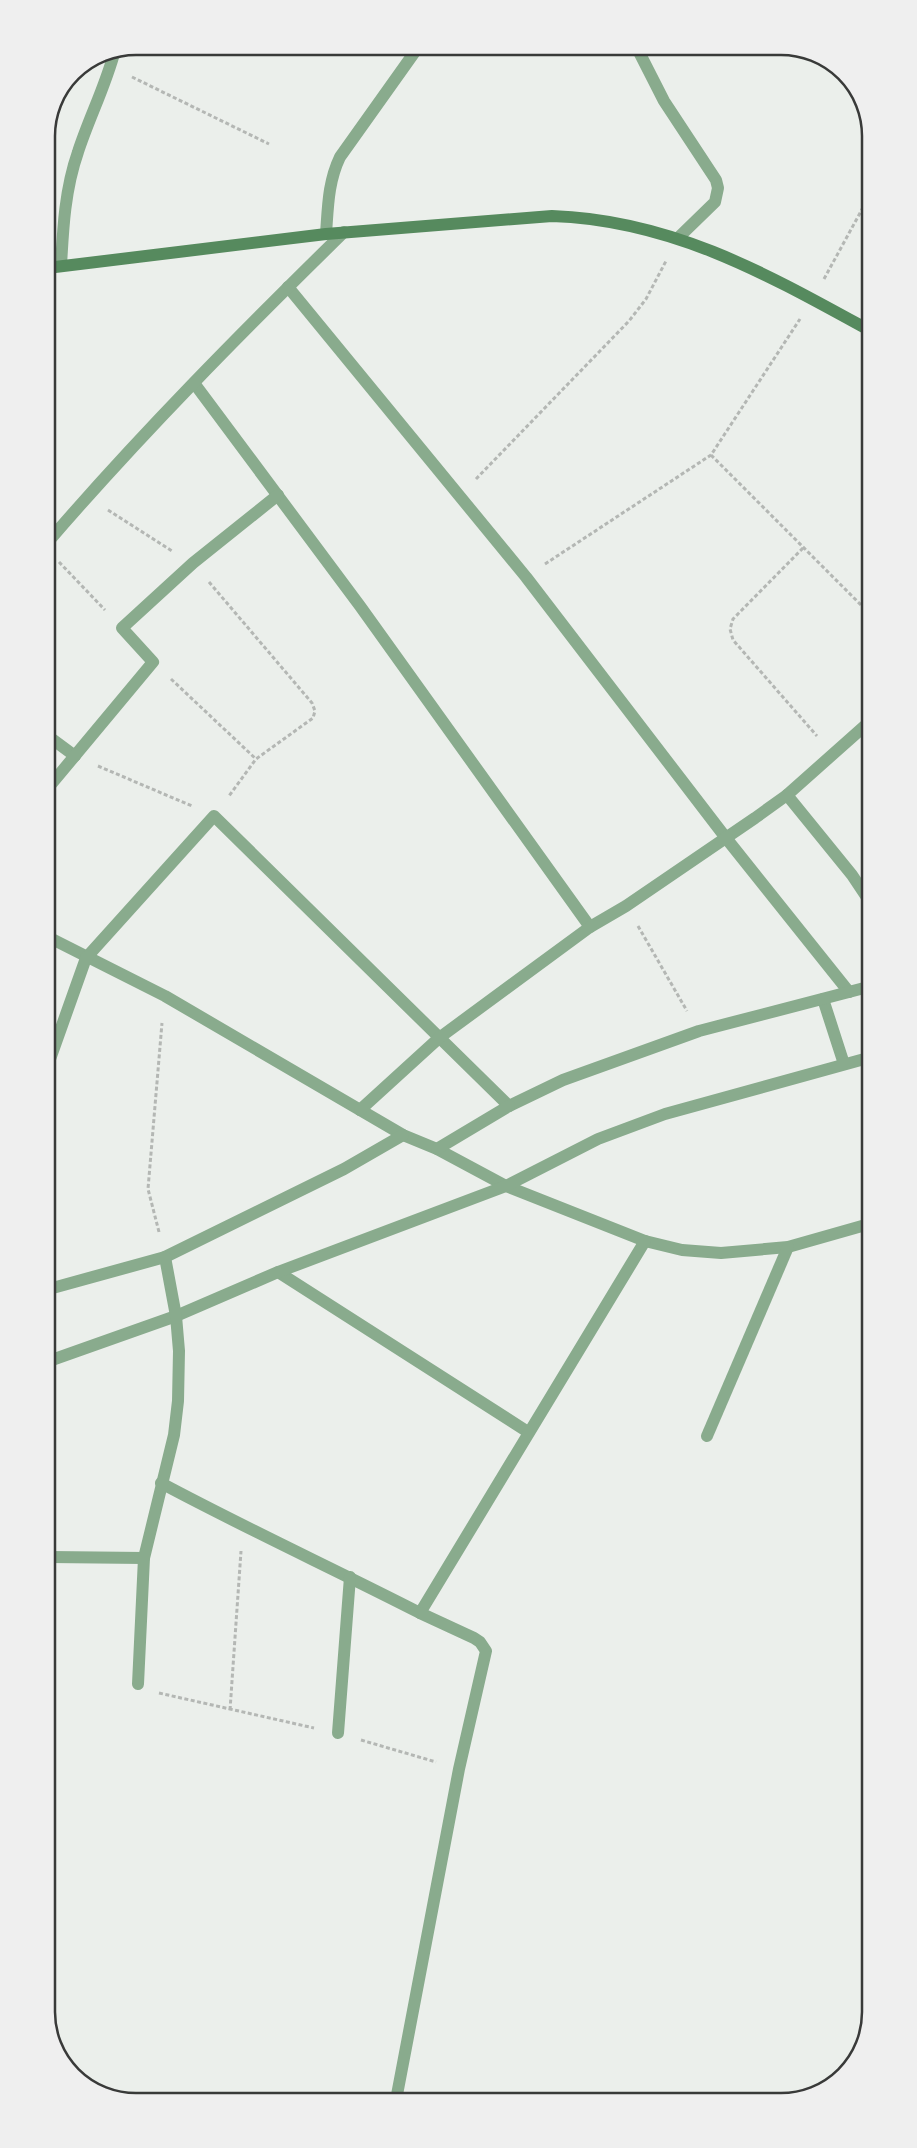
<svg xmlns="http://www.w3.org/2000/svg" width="917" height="2148" viewBox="0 0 917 2148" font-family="Montserrat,sans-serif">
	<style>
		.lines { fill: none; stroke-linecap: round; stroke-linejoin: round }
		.path { stroke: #b4b7b4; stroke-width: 3; stroke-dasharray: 4 2.5; stroke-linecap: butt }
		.street { stroke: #89ab8d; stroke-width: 12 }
		.secondary { stroke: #568a5e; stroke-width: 12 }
		.rim { fill: none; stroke: #393a39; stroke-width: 2.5 }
	</style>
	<rect width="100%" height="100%" fill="#ebefeb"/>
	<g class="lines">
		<g class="path">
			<polyline points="132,77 269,144"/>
			<polyline points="824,279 866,202"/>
			<polyline points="711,455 867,611"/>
			<polyline points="476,479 629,321 646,299 666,261"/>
			<polyline points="108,510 172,551"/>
			<polyline points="803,548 733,619 730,629 733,640 817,736"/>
			<polyline points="59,562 105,610"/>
			<polyline points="545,564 711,455 800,319"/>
			<polyline points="209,582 312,703 315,711 313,718 256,759 229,796"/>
			<polyline points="171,679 256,759"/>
			<polyline points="98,766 192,806"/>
			<polyline points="638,926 687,1011"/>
			<polyline points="159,1232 148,1189 162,1023"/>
			<polyline points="159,1693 314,1728"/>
			<polyline points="230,1710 241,1551"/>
			<polyline points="361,1740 436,1762"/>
		</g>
		<g class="street">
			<polyline points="636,46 664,101 716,180 718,188 715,202 678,238"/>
			<path d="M326 234C328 207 328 182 340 157L419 46"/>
			<path d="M61 266C63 228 65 189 78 152 89 118 106 85 115 50"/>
			<polyline points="288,287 526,577 726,838 849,992"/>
			<polyline points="194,383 360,606 590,927"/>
			<path d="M47 543C140 435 242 332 344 232"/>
			<polyline points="48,736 75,756"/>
			<polyline points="48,788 153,662 122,628 193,563 278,495"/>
			<polyline points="787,795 852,875 868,899"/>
			<polyline points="48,937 165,996 403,1135 437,1149 506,1186 645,1241 682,1250 721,1253 788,1247 869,1224"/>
			<polyline points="823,999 844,1064"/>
			<polyline points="49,1062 86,958 214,816 509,1106 563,1080 699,1031 868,987"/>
			<polyline points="360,1110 439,1038 590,927 626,906 755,818 787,795 868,723"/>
			<polyline points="437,1149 509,1106"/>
			<polyline points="278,1272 528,1432"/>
			<polyline points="49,1289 165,1257 344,1169 403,1135"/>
			<polyline points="49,1361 176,1316 278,1272 506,1186 598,1139 665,1114 868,1058"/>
			<polyline points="707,1436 788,1247"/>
			<path d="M161 1483C247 1529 334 1569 420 1613L645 1241"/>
			<polyline points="50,1557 144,1558"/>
			<polyline points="138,1684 144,1558 174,1435 178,1401 179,1351 176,1316 165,1257"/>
			<polyline points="338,1733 350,1577"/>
			<polyline points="396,2100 459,1769 486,1651 480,1642 474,1638 420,1613"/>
		</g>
		<path class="secondary" d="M47 268 326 234 552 216C671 220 765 273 867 329"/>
	</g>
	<path d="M0 0H917V2148H0ZM136 55H781A81 81 0 0 1 862 136V2012A81 81 0 0 1 781 2093H136A81 81 0 0 1 55 2012V136A81 81 0 0 1 136 55Z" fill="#efefef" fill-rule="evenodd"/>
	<path class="rim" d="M136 55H781A81 81 0 0 1 862 136V2012A81 81 0 0 1 781 2093H136A81 81 0 0 1 55 2012V136A81 81 0 0 1 136 55Z"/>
</svg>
